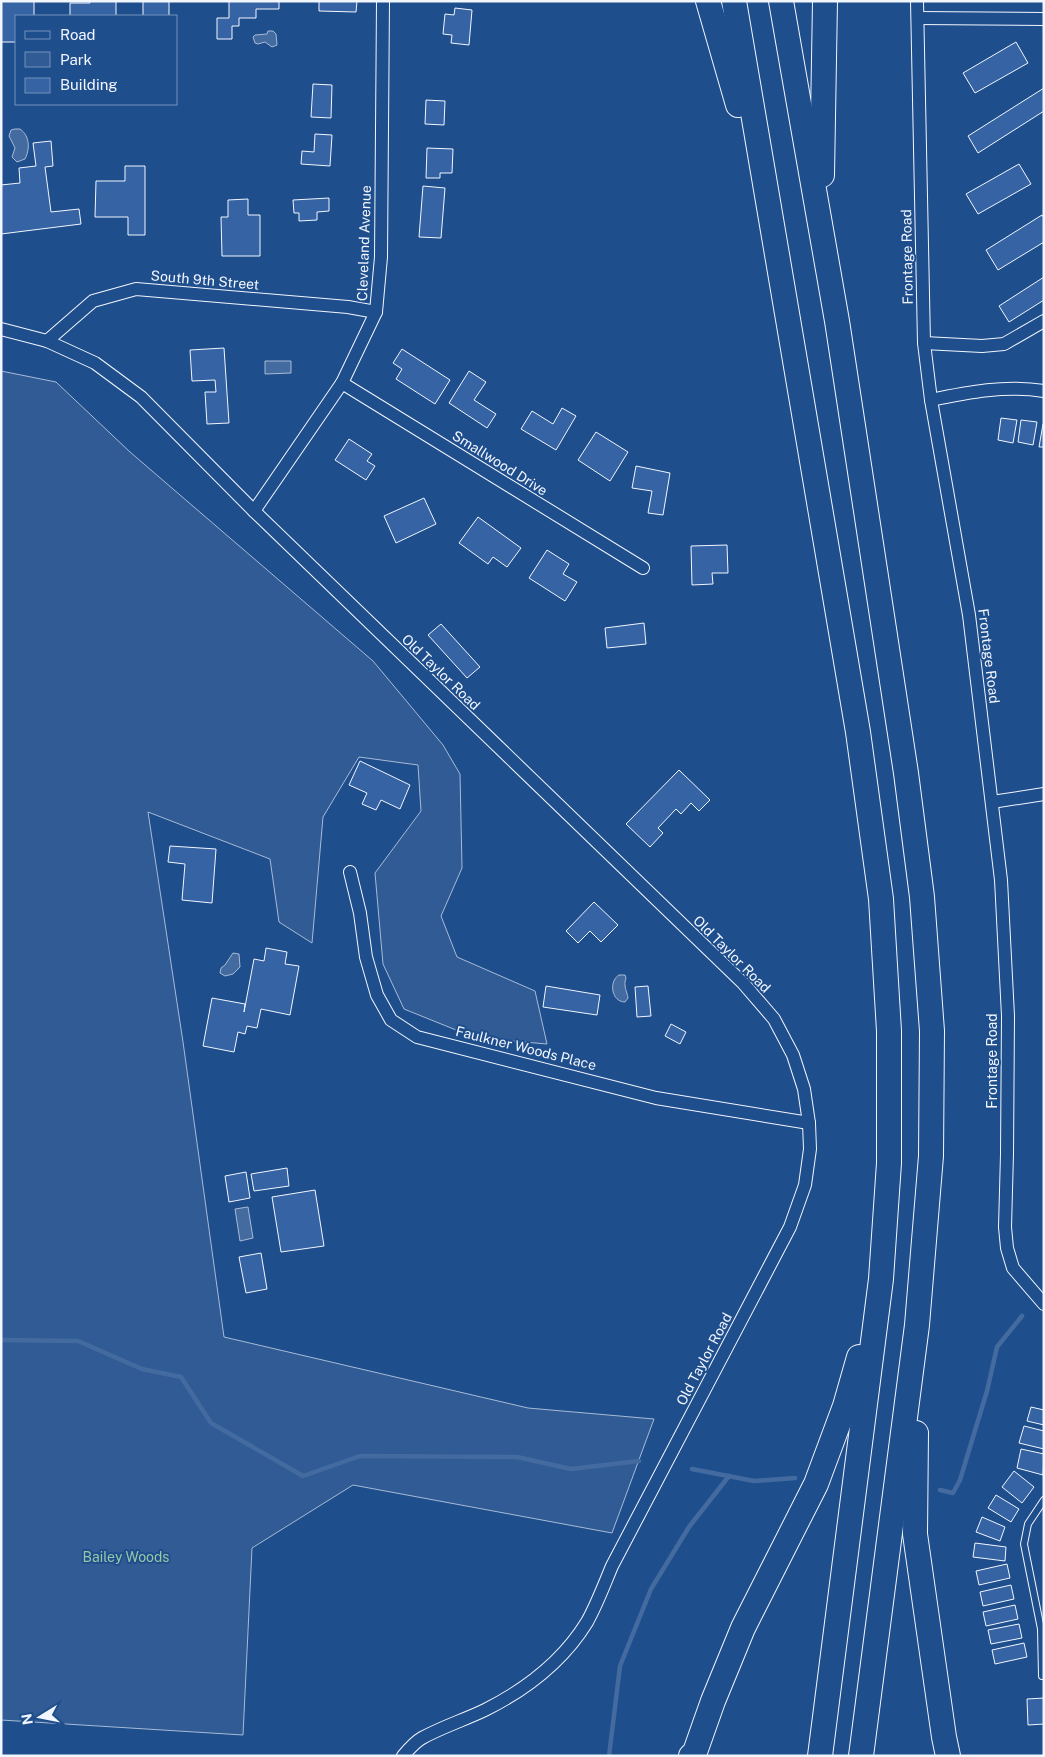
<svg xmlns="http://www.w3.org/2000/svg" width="1045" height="1757" viewBox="0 0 1045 1757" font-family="'Public Sans',sans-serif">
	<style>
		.green { fill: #305b95; stroke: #a8bbd7 }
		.water { fill: #446ba0; stroke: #a8bbd7 }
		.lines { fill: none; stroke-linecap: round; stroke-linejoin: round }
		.stream { stroke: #446ba0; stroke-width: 4.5 }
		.building { fill: #3563a3; stroke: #f2f6ff }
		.service-casing { stroke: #f2f6ff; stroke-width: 8 }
		.minor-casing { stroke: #f2f6ff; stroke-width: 14 }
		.motorway-casing { stroke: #f2f6ff; stroke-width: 26 }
		.service { stroke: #1f4e8c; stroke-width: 6 }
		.minor { stroke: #1f4e8c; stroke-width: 12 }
		.motorway { stroke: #1f4e8c; stroke-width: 24 }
		.labels { text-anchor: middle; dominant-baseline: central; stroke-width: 4; stroke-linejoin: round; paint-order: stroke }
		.street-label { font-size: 14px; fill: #f2f6ff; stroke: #1f4e8c }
		.park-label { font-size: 14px; fill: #97c8a6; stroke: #1f4e8c }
	</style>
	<rect width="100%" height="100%" fill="#1f4e8c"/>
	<polygon class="green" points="1,371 56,382 130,452 373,661 443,745 460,774 462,868 441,916 457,957 535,991 547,1044 476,1038 404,1009 383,964 375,873 421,811 418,765 359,757 323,817 312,943 279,922 270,859 148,812 183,1042 224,1337 528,1408 654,1419 612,1533 353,1485 252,1548 243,1735 1,1720"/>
	<g class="water">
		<polygon points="268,31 273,31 276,34 277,45 272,47 265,42 258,44 255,43 253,37 255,35 267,34"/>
		<path d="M15 129H20C30 136 30 149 25 159L17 162 12 157 15 148 9 136 11 130Z"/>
		<polygon points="265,361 291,361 291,373 265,374"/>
		<polygon points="233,953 239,954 240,967 233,974 225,976 220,973 221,968 225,965"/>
		<path d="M619 975H625L626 978C623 986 627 991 628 998L625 1002C612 1002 608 982 619 975Z"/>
		<polygon points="248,1207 253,1238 240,1241 235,1209"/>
	</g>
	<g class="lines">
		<g class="stream">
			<polyline points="1,1340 78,1341 142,1369 181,1377 211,1423 303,1476 360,1456 517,1457 571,1469 639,1461"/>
			<polyline points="692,1469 754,1481 795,1478"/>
			<polyline points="940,1490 953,1493 960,1480 987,1391 997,1347 1022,1316"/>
			<polyline points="609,1756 620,1666 651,1589 689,1527 729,1476"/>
		</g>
	</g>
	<g class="building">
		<polygon points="1,1 34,1 34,16 16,16 16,42 1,42"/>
		<polygon points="90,1 116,1 116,16 70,16 70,3 90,3"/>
		<rect x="143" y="1" width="26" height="15"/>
		<polygon points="229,1 279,1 279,9 256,9 256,18 239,18 239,26 232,26 232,39 217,39 217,18 229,18"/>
		<polygon points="319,1 357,1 356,12 319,11"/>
		<polygon points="455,8 472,10 469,45 451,43 452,35 443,34 445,14 454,15"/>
		<polygon points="1016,42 1028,63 975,93 963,73"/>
		<polygon points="313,84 332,85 331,118 311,117"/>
		<polygon points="1044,88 1044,111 978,153 968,136"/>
		<polygon points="426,100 445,101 444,125 425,124"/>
		<polygon points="315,134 332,135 330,166 301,164 302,151 314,152"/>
		<polygon points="51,141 53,166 45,167 51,212 79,209 81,224 1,234 1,185 20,183 19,168 36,166 33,143"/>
		<polygon points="427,148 453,149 452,173 440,173 440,178 426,178"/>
		<polygon points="1019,164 1031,184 978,214 966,194"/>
		<polygon points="125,166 145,166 145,235 128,235 128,217 95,217 96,181 125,181"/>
		<polygon points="423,186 445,188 441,238 419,237"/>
		<polygon points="329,198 329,211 317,212 317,220 299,221 299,213 294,213 293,200"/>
		<polygon points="248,199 248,215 260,215 260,256 222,256 221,217 228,217 228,200"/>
		<polygon points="1042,215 1044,218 1044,242 998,270 986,250"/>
		<polygon points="1044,277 1044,300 1009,322 999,306"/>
		<polygon points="224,348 229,423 207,424 205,392 216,392 215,380 192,381 190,350"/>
		<polygon points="402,349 450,380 435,404 396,379 402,369 393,363"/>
		<polygon points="469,371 486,382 474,400 496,414 487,428 449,403"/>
		<polygon points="562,408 576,416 556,450 521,429 532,411 553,424"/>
		<polygon points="1001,418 1017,420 1013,443 998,440"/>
		<polygon points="1021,420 1037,422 1033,445 1018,442"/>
		<polygon points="1043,424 1044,424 1044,447 1039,447"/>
		<polygon points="596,432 628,452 610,481 578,460"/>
		<polygon points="349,439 372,454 367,461 375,466 366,480 335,460"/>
		<polygon points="636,466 670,473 663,515 648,513 652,491 632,488"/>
		<polygon points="424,498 436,524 396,543 384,516"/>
		<polygon points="478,517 521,548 507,567 493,557 488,564 459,543"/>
		<polygon points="727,545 728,573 712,573 713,584 692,585 691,546"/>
		<polygon points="547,550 569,564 563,574 577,582 565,601 529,578"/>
		<polygon points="644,623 646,644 607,648 605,628"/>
		<polygon points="441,624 480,667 467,678 428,635"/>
		<polygon points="360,761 410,785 400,809 381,800 376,810 362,804 367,793 349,785"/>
		<polygon points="679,770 710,800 699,811 691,803 681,814 676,809 658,828 663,833 650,847 626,824"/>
		<polygon points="170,846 216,849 212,903 182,900 185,864 168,862"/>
		<polygon points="594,902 618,925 601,942 590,931 578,943 566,931"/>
		<polygon points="266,948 287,952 285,964 299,966 290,1015 261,1009 257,1028 247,1026 245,1034 238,1032 234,1052 203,1046 212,998 245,1004 244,1012 254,959 264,961"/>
		<polygon points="546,986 600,995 597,1015 543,1007"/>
		<polygon points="648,986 651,1016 637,1017 635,987"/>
		<polygon points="671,1024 686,1032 680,1044 665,1036"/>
		<polygon points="287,1168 289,1186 254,1191 251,1174"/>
		<polygon points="246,1172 250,1198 229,1202 225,1176"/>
		<polygon points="315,1190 324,1246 281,1252 272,1197"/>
		<polygon points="261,1253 267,1289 246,1293 239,1257"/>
		<polygon points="1031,1407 1044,1410 1044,1425 1027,1421"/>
		<polygon points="1024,1426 1044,1431 1044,1449 1019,1443"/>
		<polygon points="1021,1449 1044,1454 1043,1475 1017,1468"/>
		<polygon points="1014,1471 1034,1487 1022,1503 1002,1487"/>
		<polygon points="996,1495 1019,1509 1011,1522 988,1508"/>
		<polygon points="982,1517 1005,1527 1000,1541 976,1532"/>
		<polygon points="975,1543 1006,1547 1005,1561 973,1557"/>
		<polygon points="1007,1564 1010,1578 979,1585 976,1571"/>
		<polygon points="1011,1585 1014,1599 983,1606 980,1592"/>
		<polygon points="1015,1605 1018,1619 986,1626 983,1612"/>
		<polygon points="1019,1624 1022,1638 991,1644 988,1630"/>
		<polygon points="1024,1643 1027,1657 995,1664 992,1650"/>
		<polygon points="1044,1698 1044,1724 1028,1725 1027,1699"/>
	</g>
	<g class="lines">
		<g class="service-casing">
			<polyline id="service" points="1042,1676 1041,1629 1024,1544 1028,1524 1044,1500"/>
		</g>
		<g class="minor-casing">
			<g id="minor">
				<polyline points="917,1 924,343 931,400 969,615 1001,880 1008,1016 1007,1154 1005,1227 1007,1248 1013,1268 1044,1304"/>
				<polyline points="918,18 1044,19"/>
				<path d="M1 329 47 341 95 363 141 397 254 511 743 983 774 1019 793 1055 804 1089 809 1123 810 1149 805 1185 790 1227 612 1566C604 1585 597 1604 587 1622 563 1661 525 1690 485 1710 464 1720 442 1727 422 1738 415 1742 408 1750 403 1756"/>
				<polyline points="47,341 93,301 136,289 348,307 376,312"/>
				<polyline points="924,343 982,346 1004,344 1044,321"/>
				<polyline points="342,383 643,568"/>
				<path d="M931 400C969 392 1005 385 1044 391"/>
				<polyline points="254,511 342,383 376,312 381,257 383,1"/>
				<polyline points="992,802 1044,794"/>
				<polyline points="350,872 360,913 366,957 377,995 391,1020 417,1037 656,1098 809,1123"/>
			</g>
		</g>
		<g class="motorway-casing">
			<g id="motorway">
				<polyline points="708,1 738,105"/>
				<polyline points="734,1 858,732 881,899 889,1031 889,1163 881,1279 820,1756"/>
				<polyline points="781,1 837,321 906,773 922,897 932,1031 931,1156 917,1325 861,1756"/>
				<polyline points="822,175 825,1"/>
				<polyline points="916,1433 915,1534 944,1737 948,1756"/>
				<polyline points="691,1756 695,1752 713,1701 743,1628 816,1484 845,1406 859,1357"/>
			</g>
		</g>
		<use href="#service" class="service"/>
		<use href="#minor" class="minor"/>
		<use href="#motorway" class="motorway"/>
	</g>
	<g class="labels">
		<g class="street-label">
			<text transform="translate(364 243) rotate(-88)">Cleveland Avenue</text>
			<text transform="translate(907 257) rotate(-91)">Frontage Road</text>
			<text transform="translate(205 280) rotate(5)">South 9th Street</text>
			<text transform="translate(500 463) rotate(32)">Smallwood Drive</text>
			<text transform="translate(989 656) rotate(83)">Frontage Road</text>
			<text transform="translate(441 672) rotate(44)">Old Taylor Road</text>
			<text transform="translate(732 954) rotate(45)">Old Taylor Road</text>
			<text transform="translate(526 1048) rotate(14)">Faulkner Woods Place</text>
			<text transform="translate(992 1061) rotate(-90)">Frontage Road</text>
			<text transform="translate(704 1359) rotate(-62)">Old Taylor Road</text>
		</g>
		<g class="park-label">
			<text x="126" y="1557">Bailey Woods</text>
		</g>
	</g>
	<rect width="1045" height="1757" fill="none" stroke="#f2f6ff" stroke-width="5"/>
	<rect x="15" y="15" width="162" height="90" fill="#1f4e8c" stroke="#7391ba"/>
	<rect x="25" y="31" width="25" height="8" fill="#1f4e8c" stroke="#7391ba"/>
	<text x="60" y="40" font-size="15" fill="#f2f6ff">Road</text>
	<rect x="25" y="52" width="25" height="15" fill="#305b95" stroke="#7391ba"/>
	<text x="60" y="65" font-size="15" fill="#f2f6ff">Park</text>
	<rect x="25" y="78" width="25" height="15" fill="#3563a3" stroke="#7391ba"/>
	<text x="60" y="90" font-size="15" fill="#f2f6ff">Building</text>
	<g transform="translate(40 1717) rotate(260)" stroke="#1f4e8c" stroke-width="4" paint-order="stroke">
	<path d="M0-4L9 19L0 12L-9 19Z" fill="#f2f6ff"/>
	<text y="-8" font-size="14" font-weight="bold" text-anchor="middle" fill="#f2f6ff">N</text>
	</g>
</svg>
